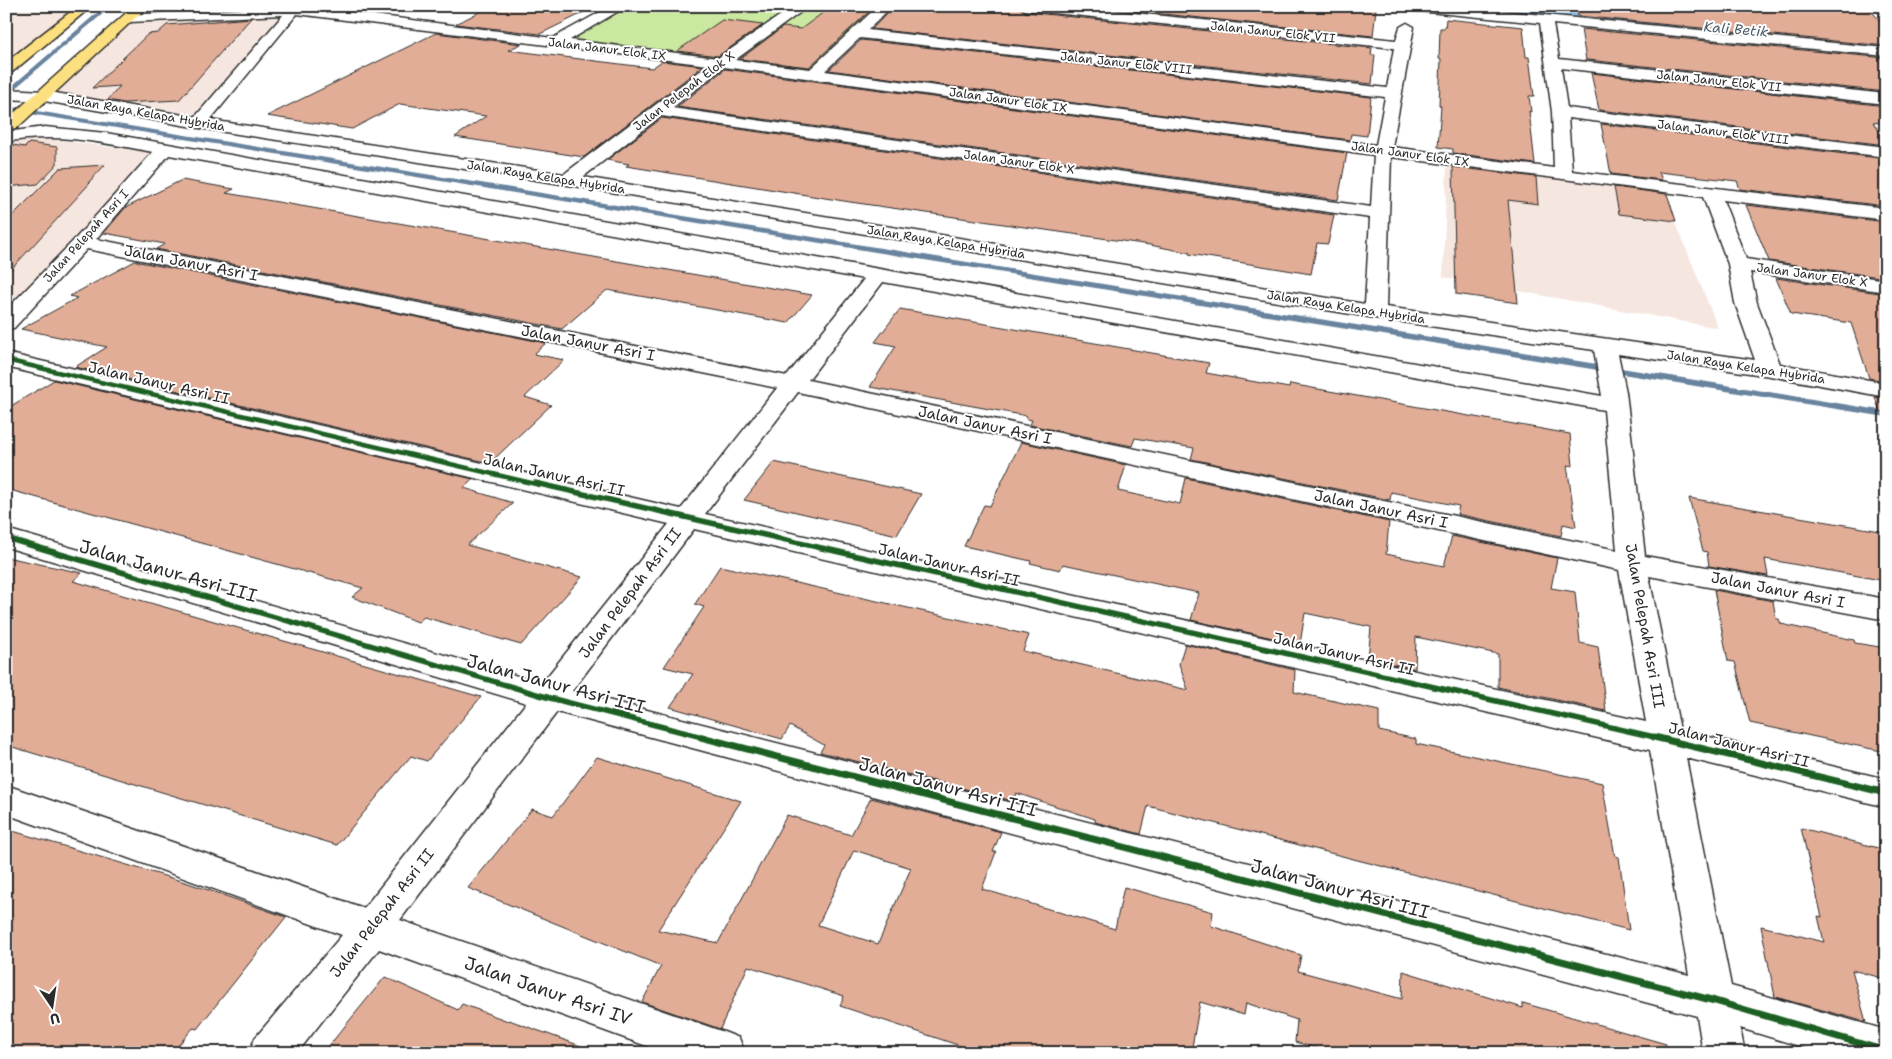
<svg xmlns="http://www.w3.org/2000/svg" width="1892" height="1059" viewBox="0 0 1892 1059" font-family="'Shantell Sans',sans-serif">
	<style>
		.built { fill: #f6e6e0 }
		.green { fill: #cae8a0; stroke: #7a8a66 }
		.lines { fill: none; stroke-linecap: round; stroke-linejoin: round }
		.stream { fill: #68839e; fill-rule: evenodd }
		.river { fill: #90beeb; fill-rule: evenodd }
		.building { fill: #e2ad97; stroke: #2b2b2b; fill-rule: evenodd }
		.minor-casing { stroke: #2b2b2b; stroke-width: 3 }
		.major-casing { stroke: #2b2b2b; stroke-width: 3 }
		.minor { fill: #fff; fill-rule: evenodd }
		.major { fill: #fce080; fill-rule: evenodd }
		.cycleway-far2-casing { stroke: #fff; stroke-width: 7 }
		.cycleway-far1-casing { stroke: #fff; stroke-width: 9 }
		.cycleway-casing { stroke: #fff; stroke-width: 10 }
		.cycleway-far2 { stroke: #1b5e20; stroke-width: 4.5 }
		.cycleway-far1 { stroke: #1b5e20; stroke-width: 5.5 }
		.cycleway { stroke: #1b5e20; stroke-width: 7 }
		.labels { text-anchor: middle; dominant-baseline: central; stroke-width: 4; stroke-linejoin: round; paint-order: stroke }
		.far-street-label { font-size: 12px; fill: #2b2b2b; stroke: #fff }
		.far-water-label { font-size: 14px; font-style: italic; fill: #4e5e6e; stroke: #fff }
		.street-label { font-size: 15px; fill: #2b2b2b; stroke: #fff }
		.near-street-label { font-size: 18px; fill: #2b2b2b; stroke: #fff }
	</style>
	<rect width="100%" height="100%" fill="#fff"/>
	<filter id="ink" filterUnits="userSpaceOnUse"><feTurbulence type="fractalNoise" baseFrequency=".02" numOctaves="2"/><feDisplacementMap in="SourceGraphic" scale="10" xChannelSelector="R" yChannelSelector="G"/><feConvolveMatrix kernelMatrix="1 2 1 2 8 2 1 2 1" color-interpolation-filters="sRGB"/></filter>
	<g filter="url(#ink)">
		<g class="built">
			<polygon points="6,6 80,6 6,65"/>
			<polygon points="148,6 290,6 201,117 48,95"/>
			<polygon points="6,133 155,153 6,331"/>
			<polygon points="1447,164 1664,193 1718,328 1443,277"/>
		</g>
		<polygon class="green" points="628,6 881,6 811,68 570,41"/>
		<g class="lines">
			<g class="stream">
				<polygon points="105,6 112,6 6,96 6,91"/>
				<polygon points="6,106 1886,411 1886,417 6,110"/>
			</g>
			<polygon class="river" points="1481,6 1597,6 1669,13 1681,16 1685,23 1681,30 1669,33 1497,15 1486,13"/>
		</g>
		<g class="building">
			<polygon points="491,6 597,6 540,34 456,24"/>
			<polygon points="832,6 875,6 809,67 740,59 783,27 801,29"/>
			<polygon points="894,6 1017,6 1025,12 1372,48 1371,55 1375,55 1372,84 872,29"/>
			<polygon points="1087,6 1349,6 1376,9 1373,36"/>
			<polygon points="1576,6 1721,6 1768,10 1765,6 1869,8 1886,28 1886,46 1578,16"/>
			<polygon points="251,18 179,100 124,103 108,100 120,86 92,88 148,34 158,33 167,25"/>
			<polygon points="1446,19 1523,27 1526,57 1529,57 1534,96 1529,96 1531,112 1529,111 1535,164 1453,153 1453,149 1438,147 1441,106 1439,105 1441,59 1439,59 1440,28 1445,28"/>
			<polygon points="722,20 763,25 718,56 677,51"/>
			<polygon points="1581,29 1886,58 1886,92 1588,60 1586,60"/>
			<polygon points="436,33 521,44 508,50 652,68 662,61 703,66 584,157 455,137 486,116 400,104 352,129 267,116"/>
			<polygon points="861,40 1371,97 1367,136 1351,134 1350,140 829,70"/>
			<polygon points="725,69 1347,153 1338,200 677,107"/>
			<polygon points="1591,73 1886,106 1886,124 1873,122 1886,142 1886,145 1599,110"/>
			<polygon points="662,118 1334,215 1328,244 1317,243 1311,274 1189,254 1190,253 1150,245 850,202 626,166 629,164 607,160"/>
			<polygon points="1601,124 1886,159 1886,206 1740,189 1737,181 1659,172 1662,180 1611,174"/>
			<polygon points="29,143 57,147 57,164 38,184 6,187 6,144 25,147"/>
			<polygon points="105,165 88,183 90,183 6,275 6,222 60,168"/>
			<polygon points="1453,167 1536,177 1538,204 1508,200 1518,303 1456,294"/>
			<polygon points="182,180 234,189 226,193 812,295 788,323 607,290 562,329 156,249 165,244 104,233 125,208"/>
			<polygon points="1614,187 1667,194 1676,221 1619,214"/>
			<polygon points="1746,205 1886,222 1886,278 1769,261"/>
			<polygon points="135,261 546,343 534,354 564,360 525,397 551,405 490,463 75,367 107,347 21,329 77,298 70,296"/>
			<polygon points="1776,278 1886,294 1886,381 1869,378 1851,323 1791,314"/>
			<polygon points="900,309 1209,363 1206,373 1289,388 1290,384 1570,434 1573,466 1567,465 1576,527 1563,524 1561,536 1457,514 1459,506 1391,492 1390,500 1191,459 1194,448 1135,438 1132,446 1030,425 1032,420 1026,419 1027,416 870,387 896,346 875,342"/>
			<polygon points="54,380 473,479 464,488 513,503 467,545 582,577 521,645 424,617 418,622 352,597 363,588 6,489 6,409"/>
			<polygon points="1875,397 1886,399 1886,411 1880,412"/>
			<polygon points="1021,442 1126,465 1118,491 1180,504 1186,478 1389,522 1386,554 1444,566 1452,536 1557,558 1551,588 1575,592 1580,643 1598,647 1606,711 1498,687 1498,654 1416,637 1415,669 1368,659 1371,627 1305,613 1300,644 1191,620 1199,593 1063,564 1060,570 1030,563 1031,561 964,546 984,505 990,506"/>
			<polygon points="774,462 921,494 897,535 744,500"/>
			<polygon points="1689,498 1886,532 1886,581 1765,559 1768,576 1709,566 1707,552 1703,551"/>
			<polygon points="6,557 82,573 73,581 481,697 427,761 411,756 337,845 6,745"/>
			<polygon points="720,566 1029,635 1023,651 1188,690 1179,664 1185,644 1295,670 1294,692 1379,711 1379,731 1416,739 1416,744 1602,783 1615,856 1619,857 1629,930 1148,806 1141,834 1095,822 1095,819 1016,793 1013,801 820,752 824,745 790,726 782,739 670,707 693,674 664,667 704,607 695,604"/>
			<polygon points="1714,590 1773,601 1776,619 1779,619 1781,624 1854,640 1855,643 1886,648 1886,752 1750,723 1735,662 1728,661"/>
			<path d="M597 757 741 801 658 930 718 943 787 815 851 835 871 798 1001 832 993 852H996L982 889 1115 929 1124 887 1213 912 1211 926 1301 955 1298 971 1402 999 1403 971 1523 1008V1003L1666 1044 1665 1053H1332L1295 1042 1297 1020 1246 1003 1244 1015 1200 1002 1191 1053H982L840 1006 844 996 748 966 720 1029 642 1002 661 966 468 888 532 809 553 816ZM854 850 911 868 878 944 818 925Z"/>
			<polygon points="1801,828 1886,850 1886,979 1852,970 1866,1022 1775,997 1761,926 1824,942 1818,916 1822,917"/>
			<polygon points="6,829 188,883 286,917 197,1029 193,1028 172,1053 6,1053"/>
			<polygon points="385,977 458,1010 462,1004 508,1021 509,1020 589,1049 589,1053 323,1053"/>
		</g>
		<g class="lines">
			<g class="minor-casing">
				<g id="minor">
					<path d="M303 6 553 38 611 6H627L570 40 718 58 794 6H809L735 60 810 69 878 6H892L868 30 1387 88 1394 48 1025 10 1019 6H1066L1396 40 1400 27 1407 23 1414 27 1392 147 1554 168 1552 112 1540 23 1408 10 1402 6H1452L1886 48V56L1553 24 1559 59 1886 94V104L1561 68 1567 108 1886 147V157L1568 118 1572 171 1886 208V220L1723 200 1746 259 1886 280V292L1750 272 1757 303 1780 364 1886 383V397L1770 376 1618 354 1626 392 1645 556 1886 599V620L1649 576 1680 730 1886 779V807L1686 758 1731 986 1886 1030V1053H1822L1740 1028 1745 1053H1703L1697 1016 557 712 400 920 724 1032 739 1038 745 1053H666L379 949 297 1053H249L255 1038 342 935 6 814V785L364 908 526 703 6 547V529L542 683 669 524 6 367V353L681 509 777 388 87 249 14 328 6 329V310L76 238 153 152C104 143 56 132 6 142V132L45 127 106 133 1602 396 1594 350 1375 318 568 185 199 128 44 101 6 99V89L44 91 195 117 283 15 130 22 123 18 125 15ZM297 14 708 65 564 174 210 120ZM860 38 1385 97 1376 145 825 71ZM724 67 1374 155 1371 207 672 108ZM661 116 1370 218 1365 304 583 177ZM169 155 864 279 787 376 96 239ZM1391 157 1703 197 1728 264 1735 303 1755 360 1386 307ZM883 282 1604 410 1617 550 808 380ZM798 392 1619 570 1646 722 705 514ZM694 529 1650 750 1689 975 572 691Z"/>
					<polygon points="1878,6 1886,6 1886,12 1881,11"/>
				</g>
			</g>
			<g class="major-casing">
				<g id="major">
					<polygon points="78,6 92,6 11,73 6,74 6,62"/>
					<polygon points="134,6 148,6 17,128 6,130 6,120"/>
				</g>
			</g>
			<use href="#minor" class="minor"/>
			<use href="#major" class="major"/>
			<g class="cycleway-far2-casing">
				<polyline id="cycleway-far2" points="6,360 540,485"/>
			</g>
			<g class="cycleway-far1-casing">
				<g id="cycleway-far1">
					<polyline points="535,483 1659,738"/>
					<polyline points="6,538 550,698 706,738"/>
				</g>
			</g>
			<g class="cycleway-casing">
				<g id="cycleway">
					<polyline points="701,737 1715,1001 1886,1051"/>
					<polyline points="1654,737 1886,793"/>
				</g>
			</g>
			<use href="#cycleway-far2" class="cycleway-far2"/>
			<use href="#cycleway-far1" class="cycleway-far1"/>
			<use href="#cycleway" class="cycleway"/>
		</g>
	</g>
	<g class="labels">
		<g class="far-street-label">
			<text transform="translate(1273 32) rotate(6)">Jalan Janur Elok VII</text>
			<text transform="translate(607 49) rotate(7)">Jalan Janur Elok IX</text>
			<text transform="translate(1126 63) rotate(6)">Jalan Janur Elok VIII</text>
			<text transform="translate(1719 81) rotate(6)">Jalan Janur Elok VII</text>
			<text transform="translate(684 91) rotate(-37)">Jalan Pelepah Elok X</text>
			<text transform="translate(1008 100) rotate(8)">Jalan Janur Elok IX</text>
			<text transform="translate(146 113) rotate(10)">Jalan Raya Kelapa Hybrida</text>
			<text transform="translate(1723 132) rotate(7)">Jalan Janur Elok VIII</text>
			<text transform="translate(1410 154) rotate(8)">Jalan Janur Elok IX</text>
			<text transform="translate(1019 162) rotate(8)">Jalan Janur Elok X</text>
			<text transform="translate(546 177) rotate(9)">Jalan Raya Kelapa Hybrida</text>
			<text transform="translate(86 236) rotate(-48)">Jalan Pelepah Asri I</text>
			<text transform="translate(946 242) rotate(9)">Jalan Raya Kelapa Hybrida</text>
			<text transform="translate(1812 275) rotate(8)">Jalan Janur Elok X</text>
			<text transform="translate(1346 307) rotate(9)">Jalan Raya Kelapa Hybrida</text>
			<text transform="translate(1746 367) rotate(9)">Jalan Raya Kelapa Hybrida</text>
		</g>
		<g class="far-water-label">
			<text transform="translate(1736 29) rotate(5)">Kali Betik</text>
		</g>
		<g class="street-label">
			<text transform="translate(191 263) rotate(11)">Jalan Janur Asri I</text>
			<text transform="translate(588 343) rotate(11)">Jalan Janur Asri I</text>
			<text transform="translate(159 383) rotate(13)">Jalan Janur Asri II</text>
			<text transform="translate(985 425) rotate(12)">Jalan Janur Asri I</text>
			<text transform="translate(554 475) rotate(13)">Jalan Janur Asri II</text>
			<text transform="translate(1381 509) rotate(12)">Jalan Janur Asri I</text>
			<text transform="translate(949 565) rotate(13)">Jalan Janur Asri II</text>
			<text transform="translate(1778 590) rotate(11)">Jalan Janur Asri I</text>
			<text transform="translate(630 593) rotate(-53)">Jalan Pelepah Asri II</text>
			<text transform="translate(1645 626) rotate(80)">Jalan Pelepah Asri III</text>
			<text transform="translate(1344 654) rotate(13)">Jalan Janur Asri II</text>
			<text transform="translate(1739 745) rotate(14)">Jalan Janur Asri II</text>
			<text transform="translate(382 913) rotate(-52)">Jalan Pelepah Asri II</text>
		</g>
		<g class="near-street-label">
			<text transform="translate(168 571) rotate(16)">Jalan Janur Asri III</text>
			<text transform="translate(556 684) rotate(15)">Jalan Janur Asri III</text>
			<text transform="translate(948 787) rotate(15)">Jalan Janur Asri III</text>
			<text transform="translate(1340 889) rotate(15)">Jalan Janur Asri III</text>
			<text transform="translate(548 991) rotate(19)">Jalan Janur Asri IV</text>
		</g>
	</g>
	<rect width="1892" height="1059" fill="none" stroke="#fff" stroke-width="25"/>
	<rect x="12" y="12" width="1867" height="1034" fill="none" stroke="#2b2b2b" stroke-width="2" filter="url(#ink)"/>
	<g transform="translate(52 1006) rotate(167)" stroke="#ffffff" stroke-width="4" paint-order="stroke">
	<path d="M0-4L9 19L0 12L-9 19Z" fill="#2b2b2b"/>
	<text y="-8" font-size="14" font-weight="bold" text-anchor="middle" fill="#2b2b2b">U</text>
	</g>
</svg>
